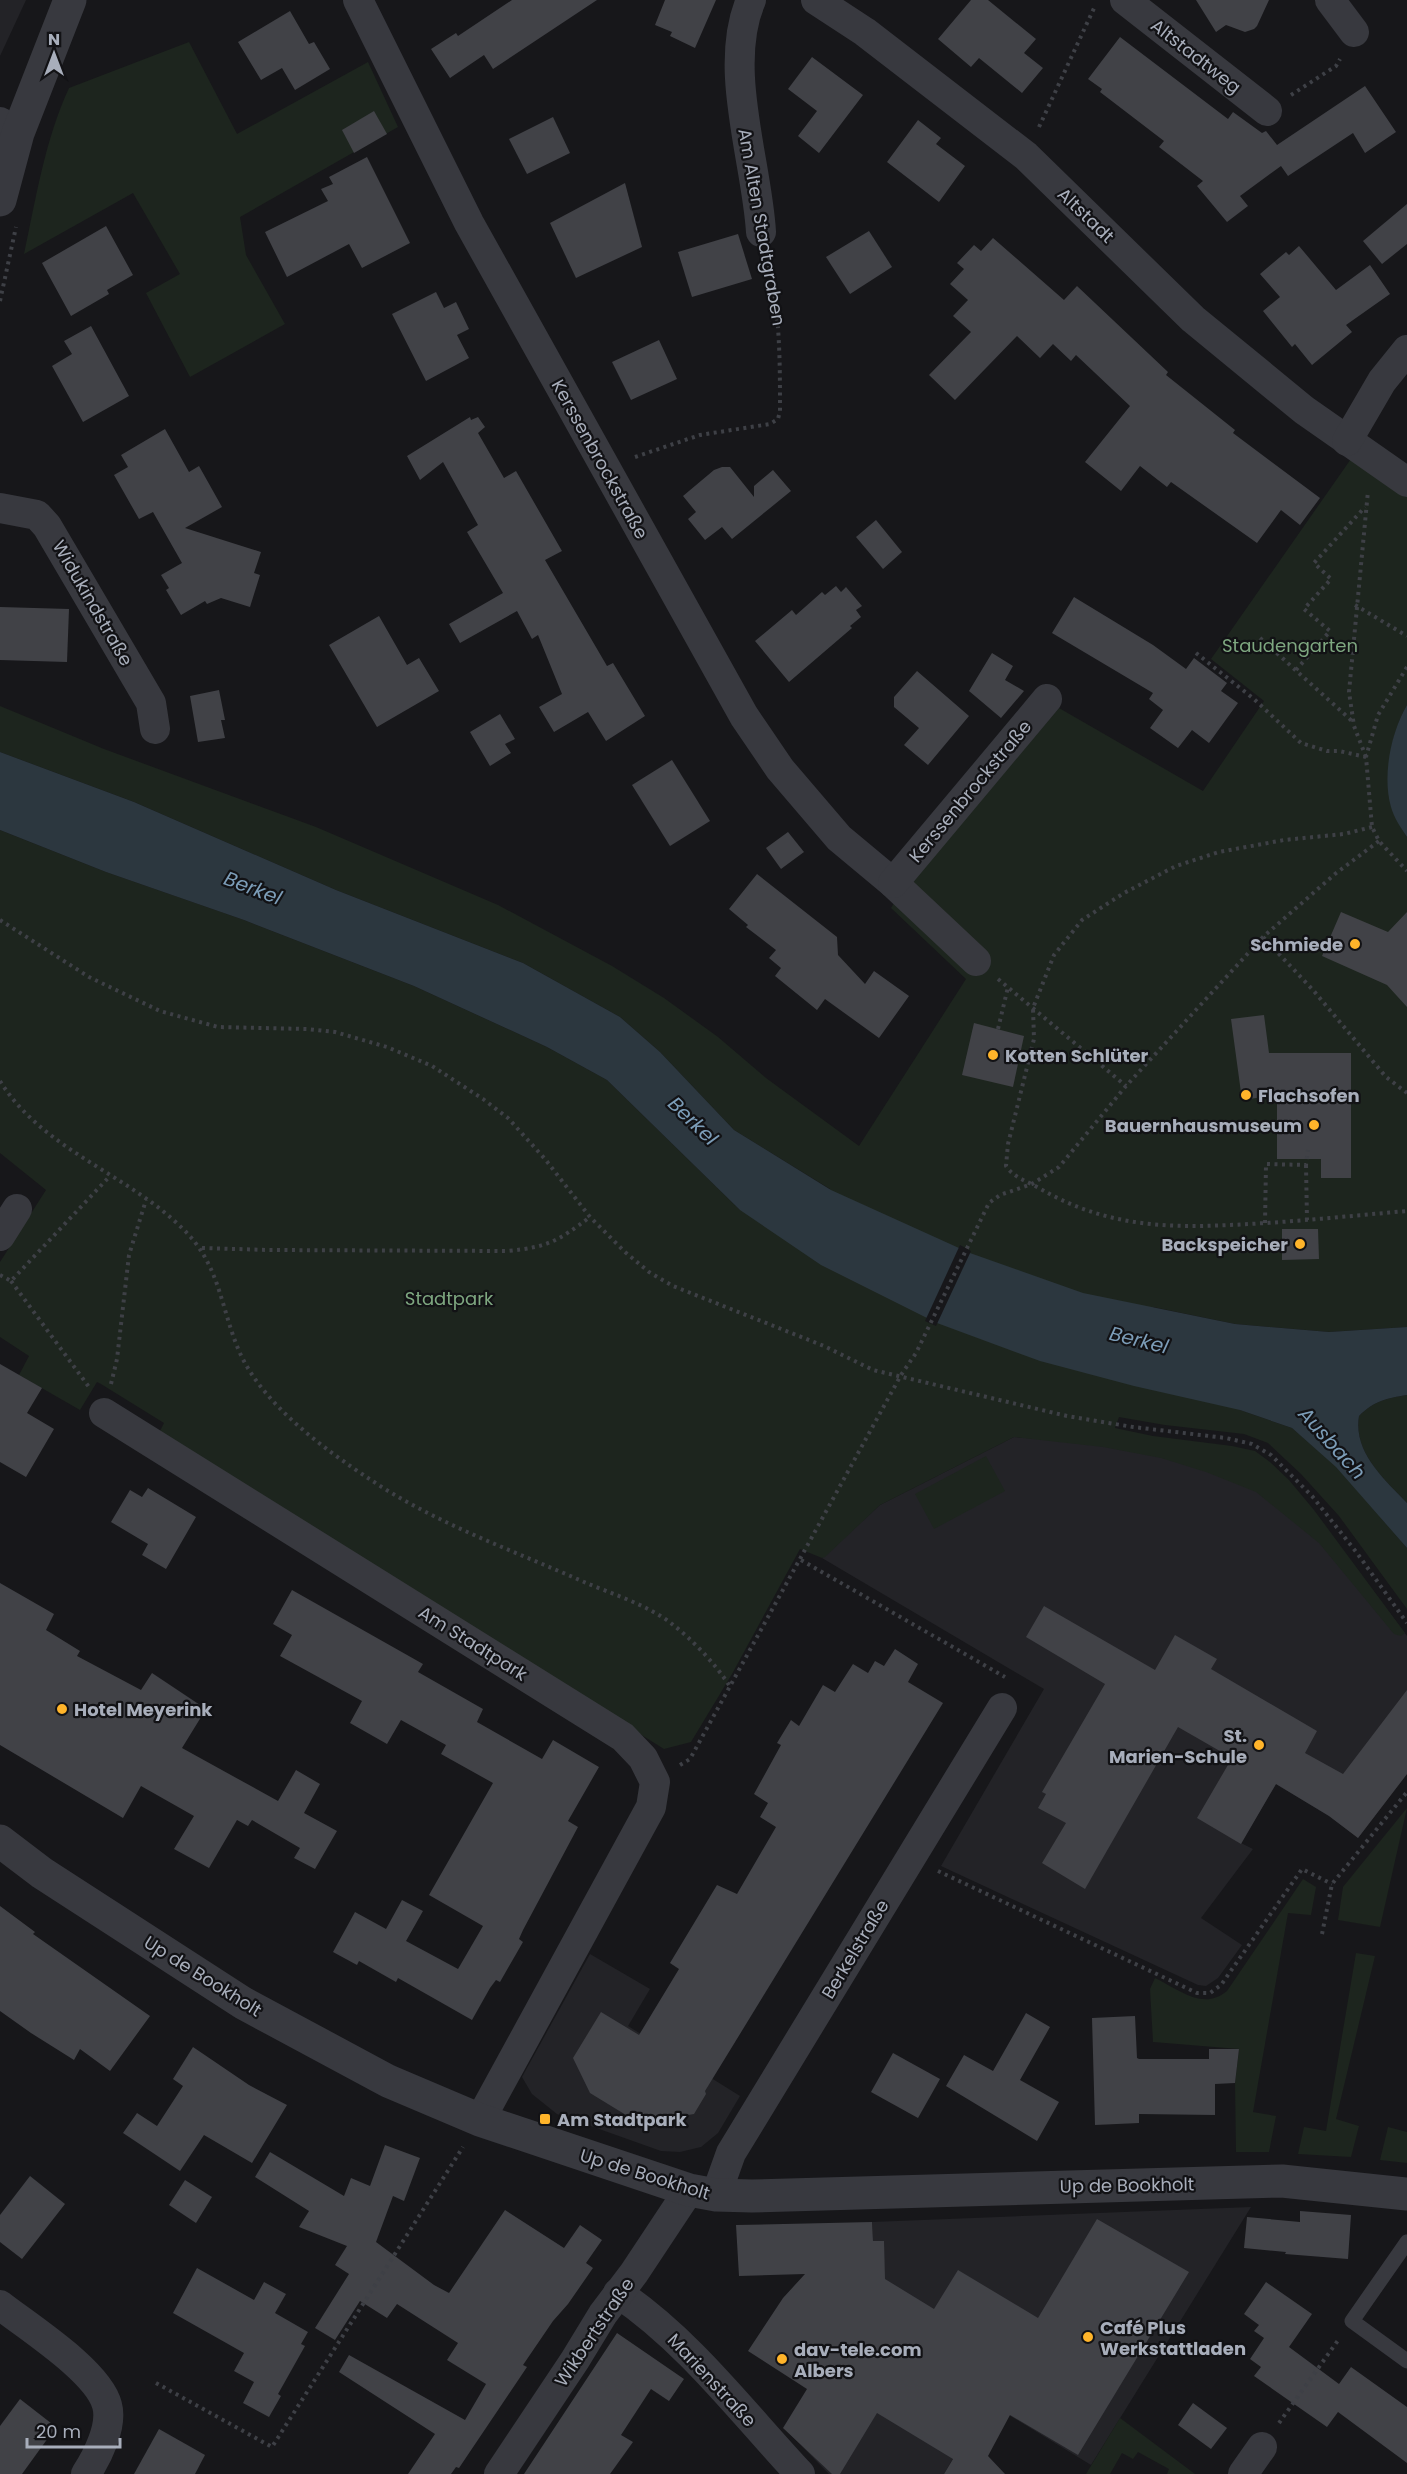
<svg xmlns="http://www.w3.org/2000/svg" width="1407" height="2474" viewBox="0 0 1407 2474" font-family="Poppins,sans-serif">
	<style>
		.built { fill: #232327 }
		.green { fill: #1d251e }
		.water { fill: #2c373f }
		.pier { fill: #17171a }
		.building { fill: #414247 }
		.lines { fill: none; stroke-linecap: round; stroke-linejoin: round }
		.path { stroke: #3e4046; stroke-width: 4; stroke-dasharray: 3 4.5; stroke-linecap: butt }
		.service { stroke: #38393f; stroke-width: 15 }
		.minor { stroke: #38393f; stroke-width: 30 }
		.tertiary { stroke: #38393f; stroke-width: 33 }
		.poi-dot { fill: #ffb42a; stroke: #121215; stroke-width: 2 }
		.labels { text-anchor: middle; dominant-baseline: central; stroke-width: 4.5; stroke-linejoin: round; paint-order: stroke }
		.street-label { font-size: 18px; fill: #a8aebb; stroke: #121215 }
		.park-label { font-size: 18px; fill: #7ea780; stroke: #121215 }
		.poi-label { font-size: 18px; font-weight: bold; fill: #a8aebb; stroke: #121215; text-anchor: start }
		.water-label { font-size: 20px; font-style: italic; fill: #7c9db8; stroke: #121215 }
	</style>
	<rect width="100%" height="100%" fill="#17171a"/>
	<g class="built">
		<polygon points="0,0 26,0 0,56"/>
		<polygon points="1014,1437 1204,1451 1324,1525 1407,1636 1407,1774 1358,1838 1329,1816 1276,1784 1241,1843 1253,1849 1201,1918 1242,1945 1218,1978 1206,1986 1198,1985 941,1866 1044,1689 822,1558 880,1505"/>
		<polygon points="590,1954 650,1989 628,2026 740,2096 718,2133 701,2147 680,2152 661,2151 557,2114 532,2094 522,2077"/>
		<polygon points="1251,2207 1091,2465 986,2401 944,2474 829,2474 784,2428 840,2335 884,2241 873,2241 872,2222"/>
	</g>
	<g class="green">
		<path d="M189 42 237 134 368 62 398 127 240 217 246 255 285 324 190 377 146 293 180 274 133 193 24 254C36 198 45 140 69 88Z"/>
		<path d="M1353 456 1407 493V705C1385 744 1381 800 1407 837V1327L1329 1332 1235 1324 1153 1307 1240 1410 1292 1428 1336 1466 1407 1548V1609L1339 1516 1301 1474 1268 1443 1244 1434 1165 1425 1119 1417 1115 1428 1153 1436 1232 1446 1255 1451 1270 1462 1289 1480 1314 1510 1405 1633 1401 1636 1394 1634 1319 1543 1256 1492 1206 1472 1161 1458 1103 1447 1014 1437 880 1505 825 1557 822 1558 800 1549 732 1674 691 1742 664 1749 159 1433 164 1423 101 1384 97 1382 80 1410 19 1375 29 1356 0 1337V1262L46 1190 0 1153V830L106 872 244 920 414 986 547 1047 607 1080 740 1210 830 1189 734 1130 660 1052 620 1017 523 963 336 890 134 802 0 752V706L104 749 316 827 498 905 612 966 664 998 718 1037 766 1078 859 1146 966 979 891 908 894 903 1059 708 1203 791 1264 701 1211 659Z"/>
		<path d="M1407 1395V1503C1384 1479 1353 1452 1359 1416 1374 1401 1387 1398 1407 1395Z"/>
		<polygon points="986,1456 1005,1491 934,1529 915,1494"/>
		<polygon points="1407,1808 1380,1927 1338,1920 1343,1887"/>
		<path d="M1303 1879 1316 1887 1311 1915 1288 1913 1253 2112 1276 2116 1269 2152H1236L1235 2083 1239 2049 1153 2042 1150 1989 1155 1978C1180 1990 1203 2011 1227 1991Z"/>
		<polygon points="1356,1953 1375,1956 1336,2119 1359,2126 1351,2157 1298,2154 1304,2127 1326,2131"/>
		<polygon points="1388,2127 1407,2132 1407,2163 1380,2160"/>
		<polygon points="1120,2418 1195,2474 1167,2474 1169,2469 1138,2452 1133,2459 1122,2453 1110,2474 1086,2474"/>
	</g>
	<g class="water">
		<path d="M1407 705V837C1401 828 1394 818 1391 807 1382 776 1391 732 1407 705Z"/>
		<path d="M0 752 134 802 336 890 523 963 620 1017 660 1052 734 1130 831 1190 970 1253 1083 1293 1235 1324 1329 1332 1407 1327V1395C1387 1398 1374 1401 1359 1416 1353 1452 1384 1479 1407 1503V1548L1336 1467 1292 1428 1240 1410 1134 1386 1040 1361 937 1323 821 1265 740 1210 607 1080 547 1047 414 986 244 920 106 872 0 830Z"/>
	</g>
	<polygon class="pier" points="960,1245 971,1251 936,1326 925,1321"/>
	<g class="building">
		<polygon points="512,0 597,0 493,69 484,55 450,78 431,49 456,33 458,36"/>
		<polygon points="665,0 716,0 695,48 670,36 672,32 655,25"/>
		<polygon points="971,0 988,0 1036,39 1024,53 1043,68 1022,93 979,58 971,67 938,39"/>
		<polygon points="1196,0 1269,0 1257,26 1254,29 1245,32 1226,25 1216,32"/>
		<polygon points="290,11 309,44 314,42 330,69 295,90 282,68 261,80 238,42"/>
		<polygon points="1120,37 1228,119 1233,112 1262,133 1266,131 1277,145 1365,86 1396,132 1365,153 1353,133 1288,176 1281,166 1240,196 1248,206 1227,222 1197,186 1203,181 1159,147 1164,141 1100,92 1102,89 1088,79"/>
		<polygon points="812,57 863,95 819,153 798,136 817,111 788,89"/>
		<polygon points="374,111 387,134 354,153 342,130"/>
		<polygon points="553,117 570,153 527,174 509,139"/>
		<polygon points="918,120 941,138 936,144 965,166 939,202 887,162"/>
		<polygon points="367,157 410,243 362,268 349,244 287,277 265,232 328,201 321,189 333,184 329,177"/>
		<polygon points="625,183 642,247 576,278 550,223"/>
		<polygon points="1407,204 1407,244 1382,264 1363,241"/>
		<polygon points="106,226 133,275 107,290 109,294 71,316 42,263"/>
		<polygon points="869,231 892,267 850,294 826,257"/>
		<polygon points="738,234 752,279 692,297 678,252"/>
		<polygon points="993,238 1064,300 1077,286 1168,372 1166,375 1235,430 1233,433 1320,498 1300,525 1281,510 1257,543 1171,482 1167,487 1140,466 1121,491 1085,462 1130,406 1076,355 1071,361 1053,344 1040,358 1017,336 955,400 929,375 971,332 953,316 968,300 950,284 964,269 957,263 974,245 981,251"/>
		<polygon points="1299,246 1336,290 1370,265 1390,294 1346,325 1352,332 1312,365 1295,344 1292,347 1263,311 1280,297 1260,274 1286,252 1289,255"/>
		<polygon points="436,292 444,308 456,302 469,329 457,335 469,358 426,381 392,314"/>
		<polygon points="91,326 129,396 83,422 52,366 72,354 64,341"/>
		<polygon points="659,340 677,379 631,400 612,362"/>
		<polygon points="470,417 471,420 478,417 485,427 478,433 504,478 516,471 562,551 545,560 607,666 613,663 645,716 606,741 588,712 554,732 539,707 562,694 538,635 532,639 517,611 460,643 449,624 503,593 467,532 478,525 443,462 420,480 407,456"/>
		<polygon points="165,429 189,472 199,466 222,507 185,528 261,552 254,573 260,575 250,607 221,598 207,604 205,601 181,615 166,590 169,588 161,575 182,563 153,512 139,519 114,475 128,467 121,455"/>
		<polygon points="722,467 730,467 754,497 754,486 773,470 791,491 732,539 722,527 705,540 688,519 696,512 683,496 714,470"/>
		<polygon points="876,520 902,552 883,569 856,537"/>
		<polygon points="836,586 841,592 846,587 862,606 856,610 861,617 850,626 852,628 789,682 755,641 792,610 796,615 822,592 825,595"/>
		<polygon points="1074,597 1153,645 1186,669 1194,658 1227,683 1221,691 1238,703 1209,743 1192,730 1178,748 1150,728 1163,710 1149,699 1153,693 1052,633"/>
		<polygon points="0,607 69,609 67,662 0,660"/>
		<polygon points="379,616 407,665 419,658 439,691 377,727 329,645"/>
		<polygon points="992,653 1013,666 1005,680 1024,691 1001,718 969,691"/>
		<polygon points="917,671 969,716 928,765 904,745 919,728 894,707 894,697"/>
		<polygon points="219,690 225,720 221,720 225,738 198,742 190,696"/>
		<polygon points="500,714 515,739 505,744 511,753 490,766 470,732"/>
		<polygon points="672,760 710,821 670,846 632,785"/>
		<polygon points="788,832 804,852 781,869 766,848"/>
		<polygon points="757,874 837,937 838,955 865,984 874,971 909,996 879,1038 825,999 817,1010 775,976 781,968 769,958 776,950 746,927 748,925 729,909"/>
		<polygon points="1341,912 1388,932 1407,912 1407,1007 1387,985 1322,956"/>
		<polygon points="1264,1015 1269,1053 1351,1053 1351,1178 1321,1178 1321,1159 1277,1159 1277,1095 1242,1100 1231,1019"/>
		<polygon points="974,1023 1024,1036 1013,1087 962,1075"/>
		<polygon points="1282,1229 1318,1229 1319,1259 1282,1260"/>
		<polygon points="0,1364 42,1388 27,1413 54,1429 26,1477 0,1462"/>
		<polygon points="148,1488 196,1517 166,1569 142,1555 148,1544 111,1522 130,1490 142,1497"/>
		<polygon points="0,1583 54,1614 46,1630 80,1651 77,1656 141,1690 152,1673 206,1709 182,1748 278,1801 296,1770 320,1784 304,1813 337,1831 315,1869 294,1858 300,1848 252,1820 248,1826 237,1820 209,1868 174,1849 194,1816 141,1786 123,1818 0,1745"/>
		<polygon points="292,1590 423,1664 418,1672 483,1709 477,1722 542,1759 553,1740 599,1767 568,1821 578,1827 523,1930 519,1939 523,1942 500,1982 496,1980 490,1988 472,2020 398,1978 396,1982 359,1961 357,1965 333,1952 355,1912 386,1929 402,1900 423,1911 406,1941 458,1969 483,1926 429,1895 493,1783 441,1754 446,1745 401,1720 387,1744 350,1723 362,1701 280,1656 292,1635 273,1624"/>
		<polygon points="1044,1606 1155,1670 1175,1635 1217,1659 1211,1669 1317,1731 1305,1753 1343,1774 1407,1690 1407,1774 1358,1838 1329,1816 1276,1784 1241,1844 1197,1818 1232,1758 1178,1727 1085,1889 1042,1863 1066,1823 1038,1808 1046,1794 1042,1792 1105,1684 1026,1637"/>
		<polygon points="895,1649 918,1664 908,1682 943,1703 705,2091 706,2094 694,2114 639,2123 590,2093 573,2058 601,2012 639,2035 679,1969 670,1963 717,1885 737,1894 776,1827 760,1817 768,1803 754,1794 781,1745 777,1743 791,1720 799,1726 823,1685 835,1692 853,1664 868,1673 875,1661 884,1666"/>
		<polygon points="0,1906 35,1932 33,1934 150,2016 110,2071 80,2049 74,2060 31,2033 0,2011"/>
		<polygon points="1026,2013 1050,2027 1020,2080 1059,2102 1037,2141 946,2086 964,2055 993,2071"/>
		<polygon points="1135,2016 1137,2058 1139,2059 1209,2059 1209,2049 1239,2049 1235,2083 1215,2084 1215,2115 1139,2114 1139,2123 1095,2125 1092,2018"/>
		<polygon points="193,2047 249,2085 287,2105 252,2163 204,2135 180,2171 123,2133 137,2113 157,2126 183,2086 173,2079"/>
		<polygon points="893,2053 940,2079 918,2118 871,2092"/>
		<polygon points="385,2145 420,2158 404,2201 393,2196 376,2242 434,2285 449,2293 505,2210 564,2248 580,2225 602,2240 586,2263 593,2268 568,2304 553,2321 523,2365 527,2367 459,2468 456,2467 451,2474 408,2474 435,2434 339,2372 349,2355 465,2420 486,2384 447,2360 458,2343 397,2304 387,2318 360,2301 335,2340 315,2328 349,2274 335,2265 347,2246 299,2227 309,2211 255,2177 270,2152 344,2196 351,2178 370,2186"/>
		<polygon points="30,2176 65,2204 22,2259 0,2242 0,2215"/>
		<polygon points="185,2180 212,2197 196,2223 169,2205"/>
		<polygon points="1300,2211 1351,2215 1348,2259 1285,2254 1286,2252 1244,2248 1247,2217 1300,2222"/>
		<polygon points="1097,2219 1189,2272 1078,2455 1010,2415 988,2456 1005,2474 944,2474 953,2459 877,2413 840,2474 832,2474 783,2428 807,2389 748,2351 783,2298 805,2274 739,2276 736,2225 872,2222 873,2241 884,2241 885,2279 934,2309 958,2270 1038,2318"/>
		<polygon points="197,2268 254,2300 264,2282 286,2294 275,2313 308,2332 301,2344 305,2346 278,2394 281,2396 269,2417 243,2403 254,2382 234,2371 244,2353 173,2313"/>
		<polygon points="1266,2282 1312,2314 1289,2347 1339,2384 1351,2367 1407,2407 1407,2463 1338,2412 1327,2427 1254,2376 1261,2367 1250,2359 1264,2338 1254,2331 1259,2325 1244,2314"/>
		<polygon points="617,2333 684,2379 669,2401 651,2389 621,2435 633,2442 610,2474 524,2474"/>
		<polygon points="20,2399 56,2427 22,2474 0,2474 0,2426"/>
		<polygon points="1193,2403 1227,2428 1211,2449 1178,2425"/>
		<polygon points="159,2429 205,2455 195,2474 134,2474"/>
	</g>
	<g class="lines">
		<g class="path">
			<polyline points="1291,95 1336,66 1340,59"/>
			<polyline points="1039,127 1095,6"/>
			<polyline points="0,301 16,227"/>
			<path d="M635 457 700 435 770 424 778 419 780 411C780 360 780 311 768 262"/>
			<polyline points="1355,605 1407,636"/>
			<polyline points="1260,638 1352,721"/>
			<polyline points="1196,653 1254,699 1301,743 1327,751 1339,751 1366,757"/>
			<polyline points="1407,667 1378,715 1366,757 1372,827 1379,841 1407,871"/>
			<polyline points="1296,670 1330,631 1304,609 1331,579 1314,563 1365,507"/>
			<polyline points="1366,757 1354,726 1349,692 1368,491"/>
			<path d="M1372 827 1344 834 1284 840 1219 852 1176 866 1124 893 1082 920 1054 955 1033 1008 1034 1039 1008 1144 1006 1166C1014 1178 1027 1181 1039 1188 1114 1232 1183 1228 1266 1223 1313 1220 1360 1215 1407 1211"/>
			<polyline points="0,920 89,977 160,1011 218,1027 307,1029 335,1032 387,1047 432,1066 483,1099 508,1118 545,1159 590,1217 625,1252 649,1272 673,1286 824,1346 873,1370 1067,1416 1133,1427 1226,1438 1252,1444 1271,1455 1312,1496 1357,1553 1407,1623"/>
			<polyline points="1263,937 1313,990 1386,1077 1407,1093"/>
			<polyline points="998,979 1126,1086"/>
			<polyline points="998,1029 1008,987"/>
			<path d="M0 1081C43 1150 126 1173 182 1228 220 1264 220 1306 239 1351 262 1404 324 1449 371 1480 437 1524 512 1550 584 1582 612 1594 648 1605 672 1624 692 1639 716 1665 729 1685"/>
			<polyline points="1306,1165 1307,1220"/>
			<polyline points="1265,1223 1266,1164 1306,1165 1308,1150"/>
			<path d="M202 1248 269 1250 508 1251C548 1247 558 1241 590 1217"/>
			<polyline points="0,1275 11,1281 110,1176"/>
			<polyline points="11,1281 89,1387"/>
			<polyline points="111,1384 117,1359 129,1255 146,1200"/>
			<polyline points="801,1560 1005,1677"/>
			<polyline points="680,1765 690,1759 901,1375 916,1353 989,1203 1000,1195 1032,1184 1059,1167 1126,1086 1263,937 1335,874 1379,841"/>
			<polyline points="938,1871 1197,1993 1210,1993 1221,1985 1302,1869 1332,1884"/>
			<polyline points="1322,1934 1332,1884 1407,1792"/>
			<polyline points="156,2383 272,2447 463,2147"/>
			<polyline points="1279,2423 1339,2339"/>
		</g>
		<polyline class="service" points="1407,2242 1352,2321 1407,2361"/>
		<g class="minor">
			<polyline points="358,0 469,223 744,716 780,769 839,838 893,883 976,961"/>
			<path d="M751 0C722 67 757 162 761 232"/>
			<polyline points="816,0 865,32 1026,156 1193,319 1304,410 1407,482"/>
			<polyline points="1125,0 1267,111"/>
			<polyline points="1330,0 1354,32"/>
			<polyline points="0,122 18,133"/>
			<polyline points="1347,441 1382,381 1407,350"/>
			<polyline points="0,508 37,515 47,526 151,703 155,729"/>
			<polyline points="893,883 1047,699"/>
			<polyline points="0,1236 17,1209"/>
			<polyline points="104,1413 623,1737 643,1758 655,1782 651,1807 480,2120"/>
			<polyline points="716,2195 731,2153 1002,1708"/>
			<path d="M618 2293C689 2341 742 2412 800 2474"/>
			<path d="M0 2305C28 2327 98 2371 107 2405 113 2426 97 2457 86 2474"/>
			<polyline points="499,2474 575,2360 603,2314 634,2273 689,2190"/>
			<polyline points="1243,2474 1262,2447"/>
		</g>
		<g class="tertiary">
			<polyline points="0,200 18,133 70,0"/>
			<polyline points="0,1841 42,1873 243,2003 388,2081 480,2120 689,2190 716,2195 752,2196 1282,2181 1407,2194"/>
		</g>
	</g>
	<g class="poi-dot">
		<circle cx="1355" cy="944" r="6"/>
		<circle cx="993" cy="1055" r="6"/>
		<circle cx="1246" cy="1095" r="6"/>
		<circle cx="1314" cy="1125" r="6"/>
		<circle cx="1300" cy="1244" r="6"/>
		<circle cx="62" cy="1709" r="6"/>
		<circle cx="1259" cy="1745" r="6"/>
		<rect x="539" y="2113" width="12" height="12" rx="3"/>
		<circle cx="1088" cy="2337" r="6"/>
		<circle cx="782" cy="2359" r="6"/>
	</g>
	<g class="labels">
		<g class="street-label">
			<text transform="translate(1196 56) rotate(38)">Altstadtweg</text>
			<text transform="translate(1086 215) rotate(44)">Altstadt</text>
			<text transform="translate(762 227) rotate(80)">Am Alten Stadtgraben</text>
			<text transform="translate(600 459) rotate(61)">Kerssenbrockstraße</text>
			<text transform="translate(93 603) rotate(60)">Widukindstraße</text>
			<text transform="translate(970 791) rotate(-50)">Kerssenbrockstraße</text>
			<text transform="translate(473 1643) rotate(32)">Am Stadtpark</text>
			<text transform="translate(855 1949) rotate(-59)">Berkelstraße</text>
			<text transform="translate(203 1976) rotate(32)">Up de Bookholt</text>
			<text transform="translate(645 2174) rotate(17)">Up de Bookholt</text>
			<text transform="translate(1127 2185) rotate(-1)">Up de Bookholt</text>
			<text transform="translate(594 2332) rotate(-56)">Wikbertstraße</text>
			<text transform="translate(712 2380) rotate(47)">Marienstraße</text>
		</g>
		<g class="park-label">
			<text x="1290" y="645">Staudengarten</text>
			<text x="449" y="1298">Stadtpark</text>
		</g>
		<g class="poi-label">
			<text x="1343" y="944" text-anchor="end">Schmiede</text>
			<text x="1005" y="1055">Kotten Schlüter</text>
			<text x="1258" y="1095">Flachsofen</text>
			<text x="1302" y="1125" text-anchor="end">Bauernhausmuseum</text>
			<text x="1288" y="1244" text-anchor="end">Backspeicher</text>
			<text x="74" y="1709">Hotel Meyerink</text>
			<text x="1247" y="1735" text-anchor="end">St.<tspan x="1247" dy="21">Marien-Schule</tspan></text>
			<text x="557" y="2119">Am Stadtpark</text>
			<text x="1100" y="2327">Café Plus<tspan x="1100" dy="21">Werkstattladen</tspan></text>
			<text x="794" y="2349">dav-tele.com<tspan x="794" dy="21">Albers</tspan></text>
		</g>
		<g class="water-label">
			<text transform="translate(253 888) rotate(21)">Berkel</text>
			<text transform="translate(693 1121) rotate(44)">Berkel</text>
			<text transform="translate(1139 1340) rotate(14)">Berkel</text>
			<text transform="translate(1332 1443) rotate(48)">Ausbach</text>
		</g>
	</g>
	<g transform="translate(54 54)" stroke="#121215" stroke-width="4.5" paint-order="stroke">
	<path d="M0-4.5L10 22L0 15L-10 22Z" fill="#a8aebb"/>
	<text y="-9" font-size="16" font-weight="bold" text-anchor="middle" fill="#a8aebb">N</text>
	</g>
	<path d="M27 2438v9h93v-9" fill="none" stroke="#a8aebb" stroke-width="3"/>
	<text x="36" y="2438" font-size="18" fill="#a8aebb" stroke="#121215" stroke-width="4.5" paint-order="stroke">20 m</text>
</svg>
